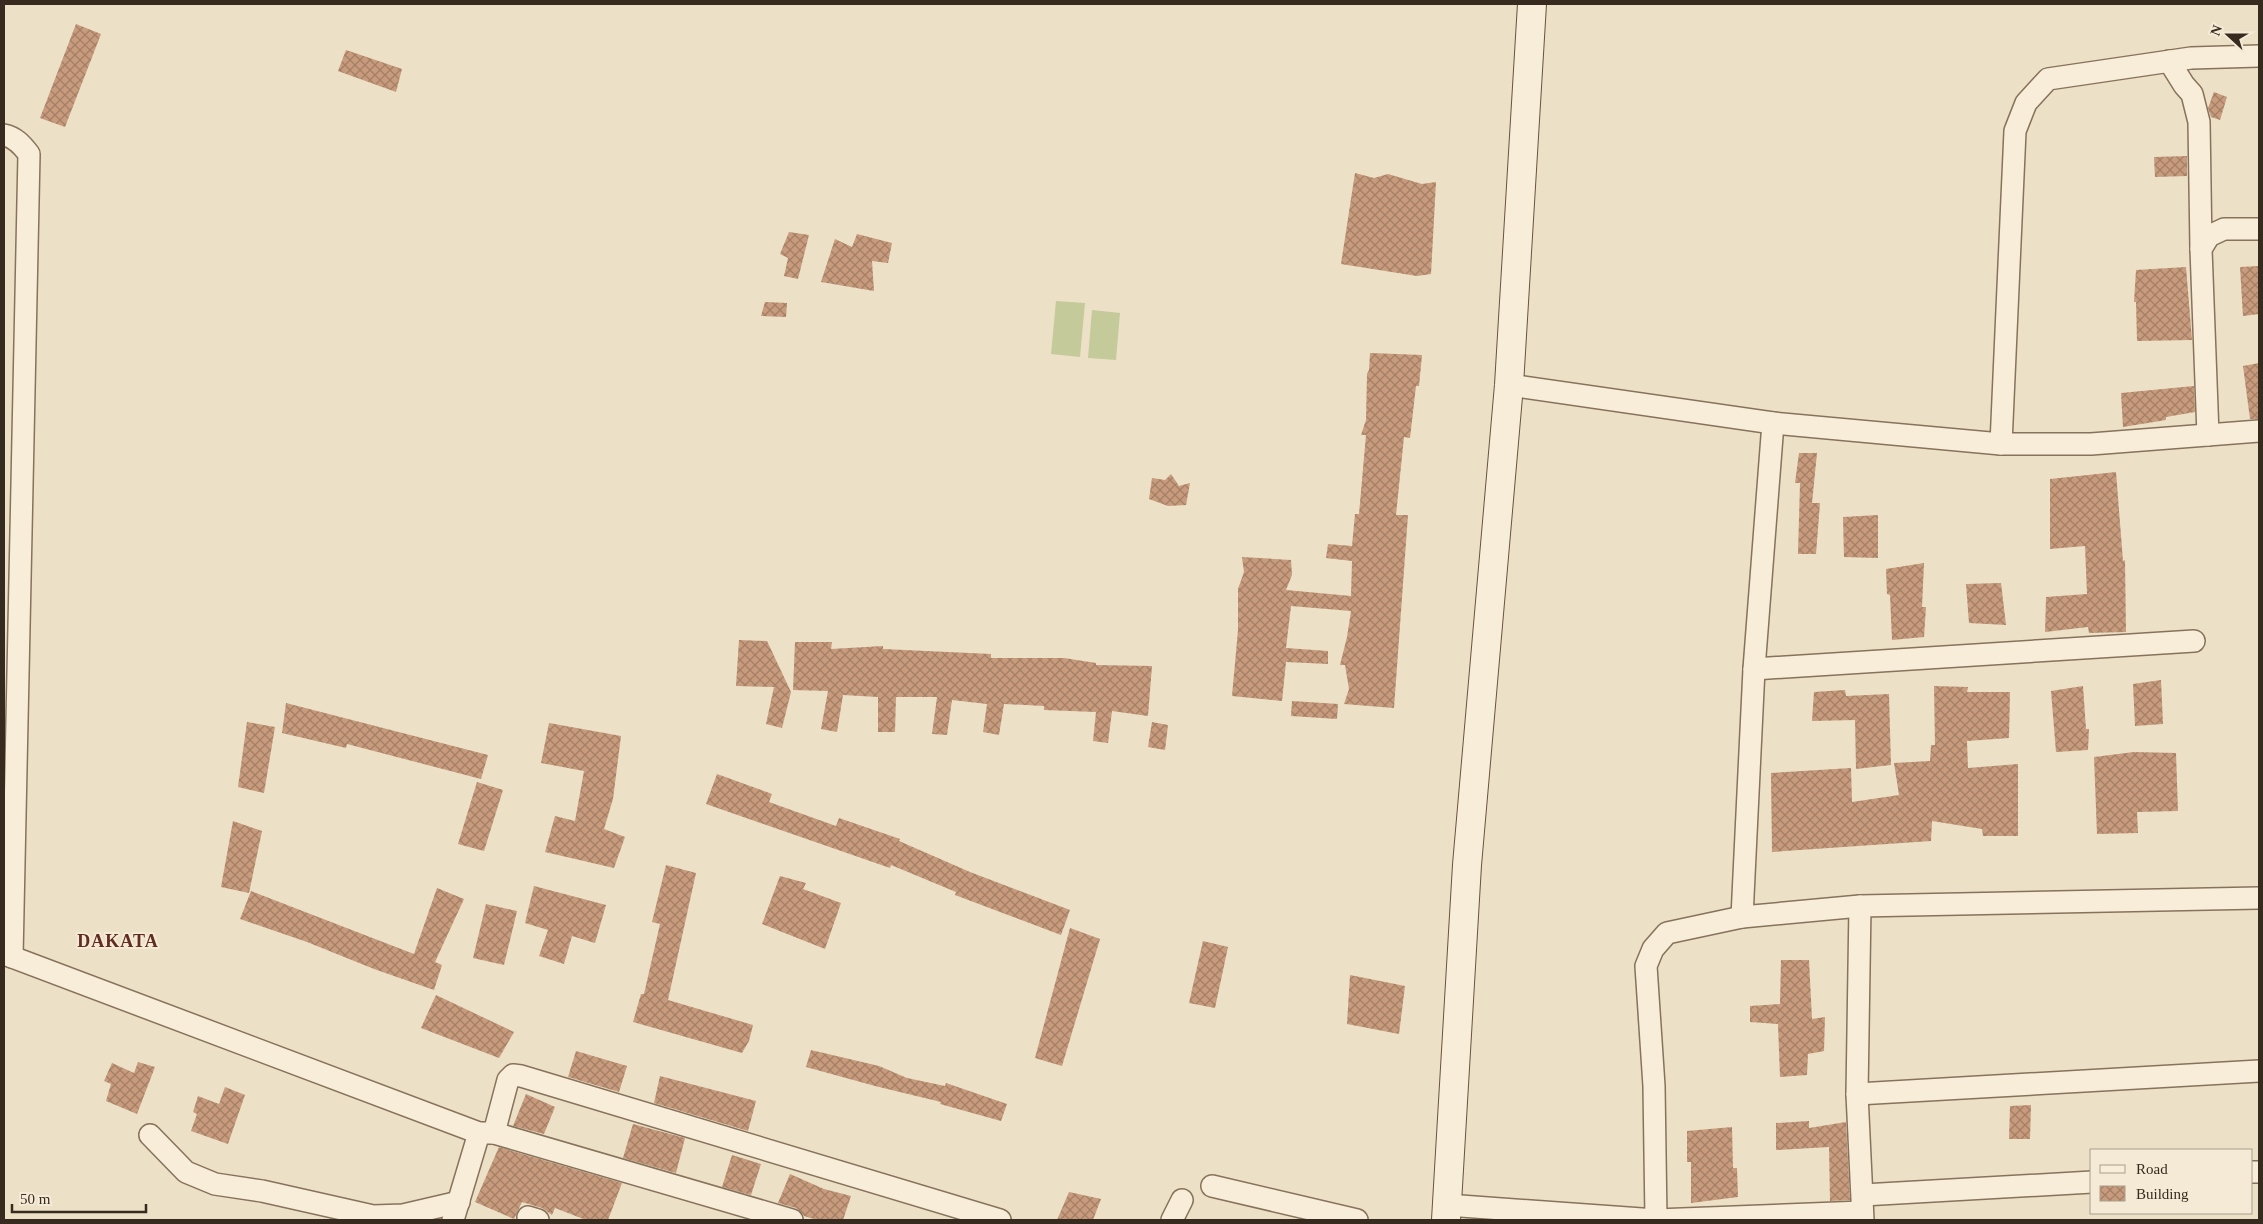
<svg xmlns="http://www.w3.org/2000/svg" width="2263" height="1224" viewBox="0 0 2263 1224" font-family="'Times New Roman',serif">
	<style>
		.garden { fill: #c5ca9a }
		.building { fill: url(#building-cross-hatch) }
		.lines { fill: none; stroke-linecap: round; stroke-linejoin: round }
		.street-casing { stroke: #87725c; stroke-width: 24 }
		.secondary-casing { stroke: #68533f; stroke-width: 30 }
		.street { stroke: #f7edd9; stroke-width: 21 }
		.secondary { stroke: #f7edd9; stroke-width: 28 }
		.labels { text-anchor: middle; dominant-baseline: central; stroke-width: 4; stroke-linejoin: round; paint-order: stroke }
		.district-label { font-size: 18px; font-weight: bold; letter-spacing: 1px; fill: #622d21; stroke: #f4ead5 }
	</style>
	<defs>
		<pattern id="building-cross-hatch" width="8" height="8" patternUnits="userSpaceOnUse" patternTransform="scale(1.25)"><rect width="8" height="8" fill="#c89b7d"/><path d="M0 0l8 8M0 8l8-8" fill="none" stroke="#a37f66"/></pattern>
	</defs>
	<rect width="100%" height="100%" fill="#ece0c6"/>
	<g class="garden">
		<polygon points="1056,301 1085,303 1080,357 1051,354"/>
		<polygon points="1092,310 1120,313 1116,360 1088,358"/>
	</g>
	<g class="building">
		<polygon points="76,24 101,34 65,127 40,118"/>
		<polygon points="346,50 402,69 396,92 338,71"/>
		<polygon points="2214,92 2227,97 2220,120 2211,117 2208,108"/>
		<polygon points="2187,156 2187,176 2155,177 2154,157"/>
		<polygon points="1355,173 1374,178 1388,174 1422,184 1436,182 1431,274 1417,276 1341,264"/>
		<polygon points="789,232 809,235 798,279 784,276 788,258 780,254"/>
		<polygon points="857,234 892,243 888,263 872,261 874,291 821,282 835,239 852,247"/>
		<polygon points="2259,266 2259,314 2243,316 2240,267"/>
		<polygon points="2186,267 2192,340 2137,341 2136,302 2134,302 2136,270"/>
		<polygon points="765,302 787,303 786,317 761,316"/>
		<polygon points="1370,353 1422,355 1419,386 1416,386 1410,438 1404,437 1396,515 1408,515 1394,708 1344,704 1349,689 1345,665 1340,665 1347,637 1351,611 1291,606 1286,648 1328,651 1328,664 1286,662 1282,701 1232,696 1238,630 1238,589 1244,572 1242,557 1291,560 1292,575 1286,590 1351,596 1352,561 1326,558 1328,544 1352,546 1355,514 1359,514 1366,435 1361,435 1366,420 1367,374 1369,370"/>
		<polygon points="2259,363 2259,419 2250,419 2243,366"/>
		<polygon points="2194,386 2195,412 2166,417 2166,420 2123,427 2121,393"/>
		<polygon points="1799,453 1817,453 1812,503 1820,503 1816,554 1798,554 1800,483 1795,483"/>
		<polygon points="2116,472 2123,561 2125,560 2126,632 2089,633 2088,627 2045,632 2046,597 2087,594 2085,546 2050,549 2050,479"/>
		<polygon points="1171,474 1179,486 1190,483 1186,505 1168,506 1149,499 1152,478 1165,480"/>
		<polygon points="1878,515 1878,558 1844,557 1843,517"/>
		<polygon points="1924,563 1922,607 1926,607 1924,637 1892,640 1890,595 1887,594 1886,569"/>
		<polygon points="2001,583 2006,625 1969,623 1966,584"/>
		<polygon points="739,640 767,641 791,692 782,728 766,724 774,687 736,686"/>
		<polygon points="795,642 832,642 831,649 883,646 883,649 991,654 991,658 1064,658 1096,663 1096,665 1152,666 1148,716 1112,711 1108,743 1093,741 1096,712 1044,710 1044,706 1004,704 999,735 983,732 987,704 952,700 947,735 932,734 937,697 896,697 895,732 878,732 878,697 843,695 837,732 821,729 828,691 793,690"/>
		<polygon points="2161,680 2163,724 2135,726 2133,684"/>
		<polygon points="1934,686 1968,687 1967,692 2010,692 2009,738 1967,741 1968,768 2018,764 2018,836 1983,836 1982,829 1932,821 1931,841 1772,852 1771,773 1851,768 1852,802 1899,795 1894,763 1930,761 1931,745 1935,745"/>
		<polygon points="2083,686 2086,729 2089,729 2088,750 2056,752 2051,691"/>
		<polygon points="1845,690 1846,696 1889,694 1891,765 1856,769 1855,720 1812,721 1814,692"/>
		<polygon points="1292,701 1338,704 1337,719 1291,716"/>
		<polygon points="286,703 488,755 481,779 347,744 346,748 282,733"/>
		<polygon points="247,722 275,727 264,793 238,787"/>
		<polygon points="1152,722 1168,725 1165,750 1148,747"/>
		<polygon points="549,723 621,736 613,799 604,829 625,837 614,868 545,852 555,816 575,821 584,771 541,763"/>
		<polygon points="2134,752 2176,753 2178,811 2137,812 2138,833 2097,834 2094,757"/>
		<polygon points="717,774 772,794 769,802 836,826 839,818 900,839 899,841 970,872 1070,910 1061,935 955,895 956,892 891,865 890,868 706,804"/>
		<polygon points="477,782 503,790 484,851 458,844"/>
		<polygon points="233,821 262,831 249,893 221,887"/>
		<polygon points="666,865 696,873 668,1000 753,1025 749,1041 742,1053 633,1022 641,994 644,994 660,924 652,922"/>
		<polygon points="780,876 806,883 803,889 841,903 825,949 762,924"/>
		<polygon points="534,886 606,905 595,943 572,936 564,964 539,956 548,930 525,923"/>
		<polygon points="437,888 464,899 435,962 442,965 434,990 374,969 307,942 240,919 251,891 414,954"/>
		<polygon points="486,904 517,911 504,965 473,958"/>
		<polygon points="1070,928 1100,939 1062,1066 1035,1058"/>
		<polygon points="1203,941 1228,947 1215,1008 1189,1003"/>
		<polygon points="1781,960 1809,960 1812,1019 1825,1017 1824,1051 1808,1054 1807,1075 1780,1077 1778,1024 1750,1022 1750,1006 1780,1004"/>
		<polygon points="1350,975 1405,986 1399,1034 1347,1024"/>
		<polygon points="436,995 514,1032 499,1058 421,1028"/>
		<polygon points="811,1050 879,1066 907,1078 945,1086 946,1083 1007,1104 1001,1121 940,1104 941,1102 875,1086 806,1067"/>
		<polygon points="576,1051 627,1066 619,1092 568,1077"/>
		<polygon points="138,1062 155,1067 137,1114 106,1101 111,1084 104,1081 112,1063 134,1073"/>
		<polygon points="660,1076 756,1101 748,1131 654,1103"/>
		<polygon points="225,1087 245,1095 228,1144 191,1131 197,1114 193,1112 198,1096 219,1104"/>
		<polygon points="526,1094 555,1107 544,1134 513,1126"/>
		<polygon points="2031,1105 2030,1139 2009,1139 2010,1106"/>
		<polygon points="1809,1121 1809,1128 1846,1122 1850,1200 1830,1201 1829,1147 1776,1150 1776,1123"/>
		<polygon points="633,1124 685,1138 676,1173 623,1158"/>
		<polygon points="1732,1127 1733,1168 1737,1168 1738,1197 1691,1203 1691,1162 1687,1162 1687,1131"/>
		<polygon points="499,1147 622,1183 608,1220 586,1220 555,1208 552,1215 542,1208 522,1202 514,1219 475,1202"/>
		<polygon points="732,1155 761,1164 751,1195 722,1187"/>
		<polygon points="790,1174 824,1189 851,1196 843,1220 817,1220 804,1216 796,1208 778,1203"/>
		<polygon points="1069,1192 1101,1199 1093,1220 1057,1220"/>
	</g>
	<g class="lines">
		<g class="street-casing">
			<g id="street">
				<polyline points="2169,61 2184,85 2192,94 2199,122 2201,249"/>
				<path d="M4 135C15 137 22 145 29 154L12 957"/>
				<polyline points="1509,385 1773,423 2001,444 2015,131 2026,103 2048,79 2191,58 2259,56"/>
				<polyline points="1773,423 1754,669 1742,917 1860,906 2259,898"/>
				<polyline points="2208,435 2201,249 2209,236 2224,229 2259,229"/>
				<polyline points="2001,444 2091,444 2259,431"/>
				<polyline points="1754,669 2194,641"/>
				<polyline points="1860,906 1857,1094 1863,1220"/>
				<polyline points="4,954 479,1133 494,1133 792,1220"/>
				<polyline points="1857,1094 2259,1071"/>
				<polyline points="494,1133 508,1080 513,1075 521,1076 1000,1220"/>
				<polyline points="150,1135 186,1172 215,1184 262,1191 373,1216 403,1215 459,1202"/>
				<polyline points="2252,1172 2259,1172"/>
				<polyline points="1212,1186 1357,1220"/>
				<polyline points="1863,1195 2092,1182"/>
				<polyline points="1447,1205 1656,1220 1862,1212"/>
				<polyline points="528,1217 538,1220"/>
				<polyline points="453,1220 479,1133"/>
				<polyline points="1172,1220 1182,1200"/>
				<polyline points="1656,1220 1654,1086 1646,966 1653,949 1667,933 1742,917"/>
			</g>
		</g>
		<g class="secondary-casing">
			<polyline id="secondary" points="1446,1220 1467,865 1509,385 1532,4"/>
		</g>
		<use href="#street" class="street"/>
		<use href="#secondary" class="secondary"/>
	</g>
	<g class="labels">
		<g class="district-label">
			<text x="118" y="941">DAKATA</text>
		</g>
	</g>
	<rect width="2263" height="1224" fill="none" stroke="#372b1f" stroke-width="10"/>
	<rect x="2090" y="1149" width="162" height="65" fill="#f4ead5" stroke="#a89e8c"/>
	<rect x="2100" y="1165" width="25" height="8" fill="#f7edd9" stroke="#a89e8c"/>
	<text x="2136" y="1174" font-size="15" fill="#372b1f">Road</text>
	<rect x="2100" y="1186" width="25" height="15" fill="url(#building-cross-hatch)" stroke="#a89e8c"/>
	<text x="2136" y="1199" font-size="15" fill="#372b1f">Building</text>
	<g transform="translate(2228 35) rotate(291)" stroke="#f4ead5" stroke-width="4" paint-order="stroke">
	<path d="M0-4L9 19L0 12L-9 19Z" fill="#372b1f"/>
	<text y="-8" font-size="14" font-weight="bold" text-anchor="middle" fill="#372b1f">N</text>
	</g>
	<path d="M12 1204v8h134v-8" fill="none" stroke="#372b1f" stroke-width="2.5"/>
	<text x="20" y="1204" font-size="15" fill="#372b1f" stroke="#f4ead5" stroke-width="4" paint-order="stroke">50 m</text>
</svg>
